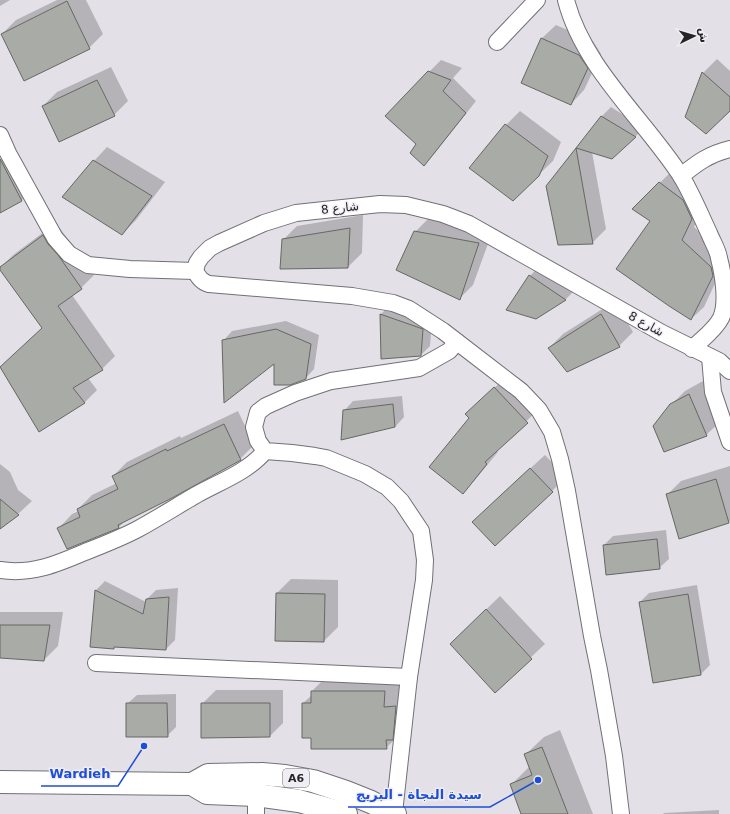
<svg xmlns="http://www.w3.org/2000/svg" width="730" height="814" viewBox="0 0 730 814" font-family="'DejaVu Sans',Cairo,sans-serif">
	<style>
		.shadow { fill: #0003 }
		.building { fill: #a9aca6; stroke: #656862 }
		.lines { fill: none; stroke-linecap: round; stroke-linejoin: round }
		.street-casing { stroke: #727076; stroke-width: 18 }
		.highway-casing { stroke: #727076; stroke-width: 24 }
		.street { stroke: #fff; stroke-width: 16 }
		.highway { stroke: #fff; stroke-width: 22 }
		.labels { text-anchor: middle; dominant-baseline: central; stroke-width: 3; stroke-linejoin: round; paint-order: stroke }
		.shield { fill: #f0edf4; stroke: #626064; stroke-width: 1 }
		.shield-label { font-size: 11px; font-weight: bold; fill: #252427 }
		.street-label { font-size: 12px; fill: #252427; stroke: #f0edf4 }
		.leader { fill: none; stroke: #1d4ed8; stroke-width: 1.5 }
		.callout-dot { fill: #1d4ed8; stroke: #f0edf4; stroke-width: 1.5 }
		.callout-label { font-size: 13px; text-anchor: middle; font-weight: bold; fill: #1d4ed8; stroke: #f0edf4; stroke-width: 3; stroke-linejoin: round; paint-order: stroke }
	</style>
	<rect width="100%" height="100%" fill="#e3e0e7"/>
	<g class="shadow">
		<polygon points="0,0 10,0 0,6"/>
		<polygon points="57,0 86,0 103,34 89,48 2,34 16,20"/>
		<polygon points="556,25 593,41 601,54 584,90 571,104 523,82 542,38"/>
		<polygon points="717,59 730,71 730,104 686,116 703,73"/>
		<polygon points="441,60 462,68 453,78 476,101 435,153 424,165 417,143 429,72"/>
		<polygon points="111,67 128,101 114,115 43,106 57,92"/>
		<polygon points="611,107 644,128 635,137 592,152 606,229 592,243 547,186 602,116"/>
		<polygon points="520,111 561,142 553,161 513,199 506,125"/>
		<polygon points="107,147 165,182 136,220 122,234 94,161"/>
		<polygon points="16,151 35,187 21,201 0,211 0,159"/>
		<polygon points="673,170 704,206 694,227 724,255 725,262 704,307 691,319 652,220 634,208"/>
		<polygon points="363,215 362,253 348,267 283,240 297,226"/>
		<polygon points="429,218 493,230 473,285 459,299 415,232"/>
		<polygon points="56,223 94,275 81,288 72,295 115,356 102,369 88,378 97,390 84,403 40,431 43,328 0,268 13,255"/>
		<polygon points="539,266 574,291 565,300 536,318 507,309 530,276"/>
		<polygon points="615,301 633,332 619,346 549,348 563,334"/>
		<polygon points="390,305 432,320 430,346 421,355 382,358 381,314"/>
		<polygon points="286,321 319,335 314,369 305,379 275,362 223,341 232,331"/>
		<polygon points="507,376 538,410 496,450 498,452 474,481 463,493 478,403"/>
		<polygon points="703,381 720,422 706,435 671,405 685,391"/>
		<polygon points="402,396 404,417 395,427 344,411 353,401"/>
		<polygon points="238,411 254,445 240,459 172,497 126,520 119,527 59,528 72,514 79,511 78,509 92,495 117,483 113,476 127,462 180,436 181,438"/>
		<polygon points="545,455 566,477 552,491 487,508"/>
		<polygon points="0,464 10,472 18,490 32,501 18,514 0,528"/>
		<polygon points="730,466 730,521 680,537 667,495 681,481"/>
		<polygon points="666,530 669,559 659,568 604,545 613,536"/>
		<polygon points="291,579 338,580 338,627 324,641 277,593"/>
		<polygon points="105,581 146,602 147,599 156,590 178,588 175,640 166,649 91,646 96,590"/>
		<polygon points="697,585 710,665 701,674 640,602 649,593"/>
		<polygon points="500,596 545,644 495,691 465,630"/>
		<polygon points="0,612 63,612 58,646 44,660 0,657"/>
		<polygon points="330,673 402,674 404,730 386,748 312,737 303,703 312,695 312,691"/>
		<polygon points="216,690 283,690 283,723 270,736 202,704"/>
		<polygon points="176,694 176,727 167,736 127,704 137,695"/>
		<polygon points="560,730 593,814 522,814 511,785 529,767 526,754 544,737"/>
		<polygon points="719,810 719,814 663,814 664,813"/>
	</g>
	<g class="building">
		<polygon points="67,1 90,49 24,81 1,34"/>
		<polygon points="541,38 579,55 588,68 571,105 521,83"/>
		<polygon points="428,71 451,80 443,91 466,113 424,166 410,153 416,144 385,116"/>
		<polygon points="702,72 730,97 730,111 706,134 685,117"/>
		<polygon points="97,80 115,116 59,142 42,106"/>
		<polygon points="601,116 636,137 612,159 576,148"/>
		<polygon points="505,124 548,156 539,176 513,201 469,168"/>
		<polygon points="576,148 593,244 558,245 546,186"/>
		<polygon points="0,159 22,201 0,213"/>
		<polygon points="93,160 152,196 122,235 62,197"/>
		<polygon points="659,182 683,200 692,219 682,240 711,267 713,276 691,320 669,306 616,269 650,221 632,209"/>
		<polygon points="350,228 348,268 280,269 282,239"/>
		<polygon points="414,231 479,243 460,300 396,270"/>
		<polygon points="43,235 48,244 58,255 82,289 58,306 103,370 73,388 85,403 39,432 0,367 42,328 0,270 0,267"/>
		<polygon points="529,275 566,300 536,319 506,310"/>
		<polygon points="380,314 423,329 421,356 381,359"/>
		<polygon points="601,314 620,347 567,372 548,348"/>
		<polygon points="276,329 311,344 306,379 290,385 274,385 274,364 224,403 222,340"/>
		<polygon points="494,387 528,423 485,462 487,464 463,494 429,467 469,418 465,414"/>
		<polygon points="689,394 707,436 664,452 653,426 670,404"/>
		<polygon points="393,404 395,427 341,440 343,410"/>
		<polygon points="224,424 241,460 172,498 118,525 119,528 67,549 57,528 80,517 77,509 118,489 112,476 166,449 167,451"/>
		<polygon points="530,468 553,492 495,546 472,522"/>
		<polygon points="716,479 729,523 679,539 666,494"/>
		<polygon points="0,499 19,515 0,529"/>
		<polygon points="657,539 660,569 606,575 603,545"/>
		<polygon points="95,590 143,614 146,599 169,597 166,650 114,647 114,649 90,647"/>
		<polygon points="276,593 325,594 324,642 275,641"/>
		<polygon points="688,594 701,675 653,683 639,602"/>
		<polygon points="486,609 532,659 495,693 450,644"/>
		<polygon points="0,625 50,625 44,661 0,658"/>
		<polygon points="311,691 385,691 384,707 396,706 393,740 386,740 387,749 311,749 311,738 302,738 302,703 311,703"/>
		<polygon points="126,703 167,703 168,737 126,737"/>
		<polygon points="201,703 270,703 270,737 201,738"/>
		<polygon points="542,747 568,814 521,814 510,784 532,775 524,754"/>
	</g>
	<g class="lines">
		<g class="street-casing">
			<g id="street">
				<path d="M566 0C583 67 644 119 681 176 692 194 700 214 709 233 712 241 718 250 719 258 723 274 728 302 721 318 715 330 701 340 692 349"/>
				<polyline points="497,42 537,0"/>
				<polyline points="0,135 8,153 55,238 69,254 88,265 130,269 195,271 197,263 201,257 210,248 219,243 264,223 296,213 380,204 406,205 443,214 469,224 662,333 719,361 730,371"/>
				<path d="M681 176C697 163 709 154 730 149"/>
				<path d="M195 271C199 278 202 282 209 284L352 296 393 303 409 309 443 331 521 391 539 410 552 432 560 459 567 491 592 636 599 670 614 756 621 814"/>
				<polyline points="710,357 713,392 730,442"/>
				<path d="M0 570C31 575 57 564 85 552 103 545 121 538 138 529 158 518 177 506 196 495 219 482 248 472 265 451"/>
				<polyline points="96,663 409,677"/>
				<polyline points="394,813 409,677 424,580 425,560 421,531 401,501 387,487 365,474 326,458 315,456 292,453 265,451 258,441 254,427 258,412 266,406 295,393 331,381 419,368 449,351 457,342"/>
				<polyline points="256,814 256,795"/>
			</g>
		</g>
		<g class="highway-casing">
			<g id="highway">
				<polyline points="0,782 192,784 207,793 256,795 299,801 346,814"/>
				<polyline points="192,784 208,775 262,774 285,776 313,781 346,792 371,802 395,814"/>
			</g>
		</g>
		<use href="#street" class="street"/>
		<use href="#highway" class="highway"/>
	</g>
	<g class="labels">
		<rect class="shield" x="283" y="769" width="26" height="18" rx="3"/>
		<g class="shield-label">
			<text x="296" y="778">A6</text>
		</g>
		<g class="street-label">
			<text transform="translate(340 208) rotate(-6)">شارع 8</text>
			<text transform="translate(646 324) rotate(29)">شارع 8</text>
		</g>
	</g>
	<path class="leader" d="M144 746L118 786H41M538 780L490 807H348"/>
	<g class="callout-dot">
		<circle cx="144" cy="746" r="4"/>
		<circle cx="538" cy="780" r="4"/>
	</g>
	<g class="callout-label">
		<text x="80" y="778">Wardieh</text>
		<text x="419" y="799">سيدة النجاة - البريج</text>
	</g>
	<g transform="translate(694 36) rotate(85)" stroke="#f0edf4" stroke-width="3" paint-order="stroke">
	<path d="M0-3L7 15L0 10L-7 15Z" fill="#252427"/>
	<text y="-6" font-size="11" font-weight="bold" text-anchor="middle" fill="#252427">ش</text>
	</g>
</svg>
